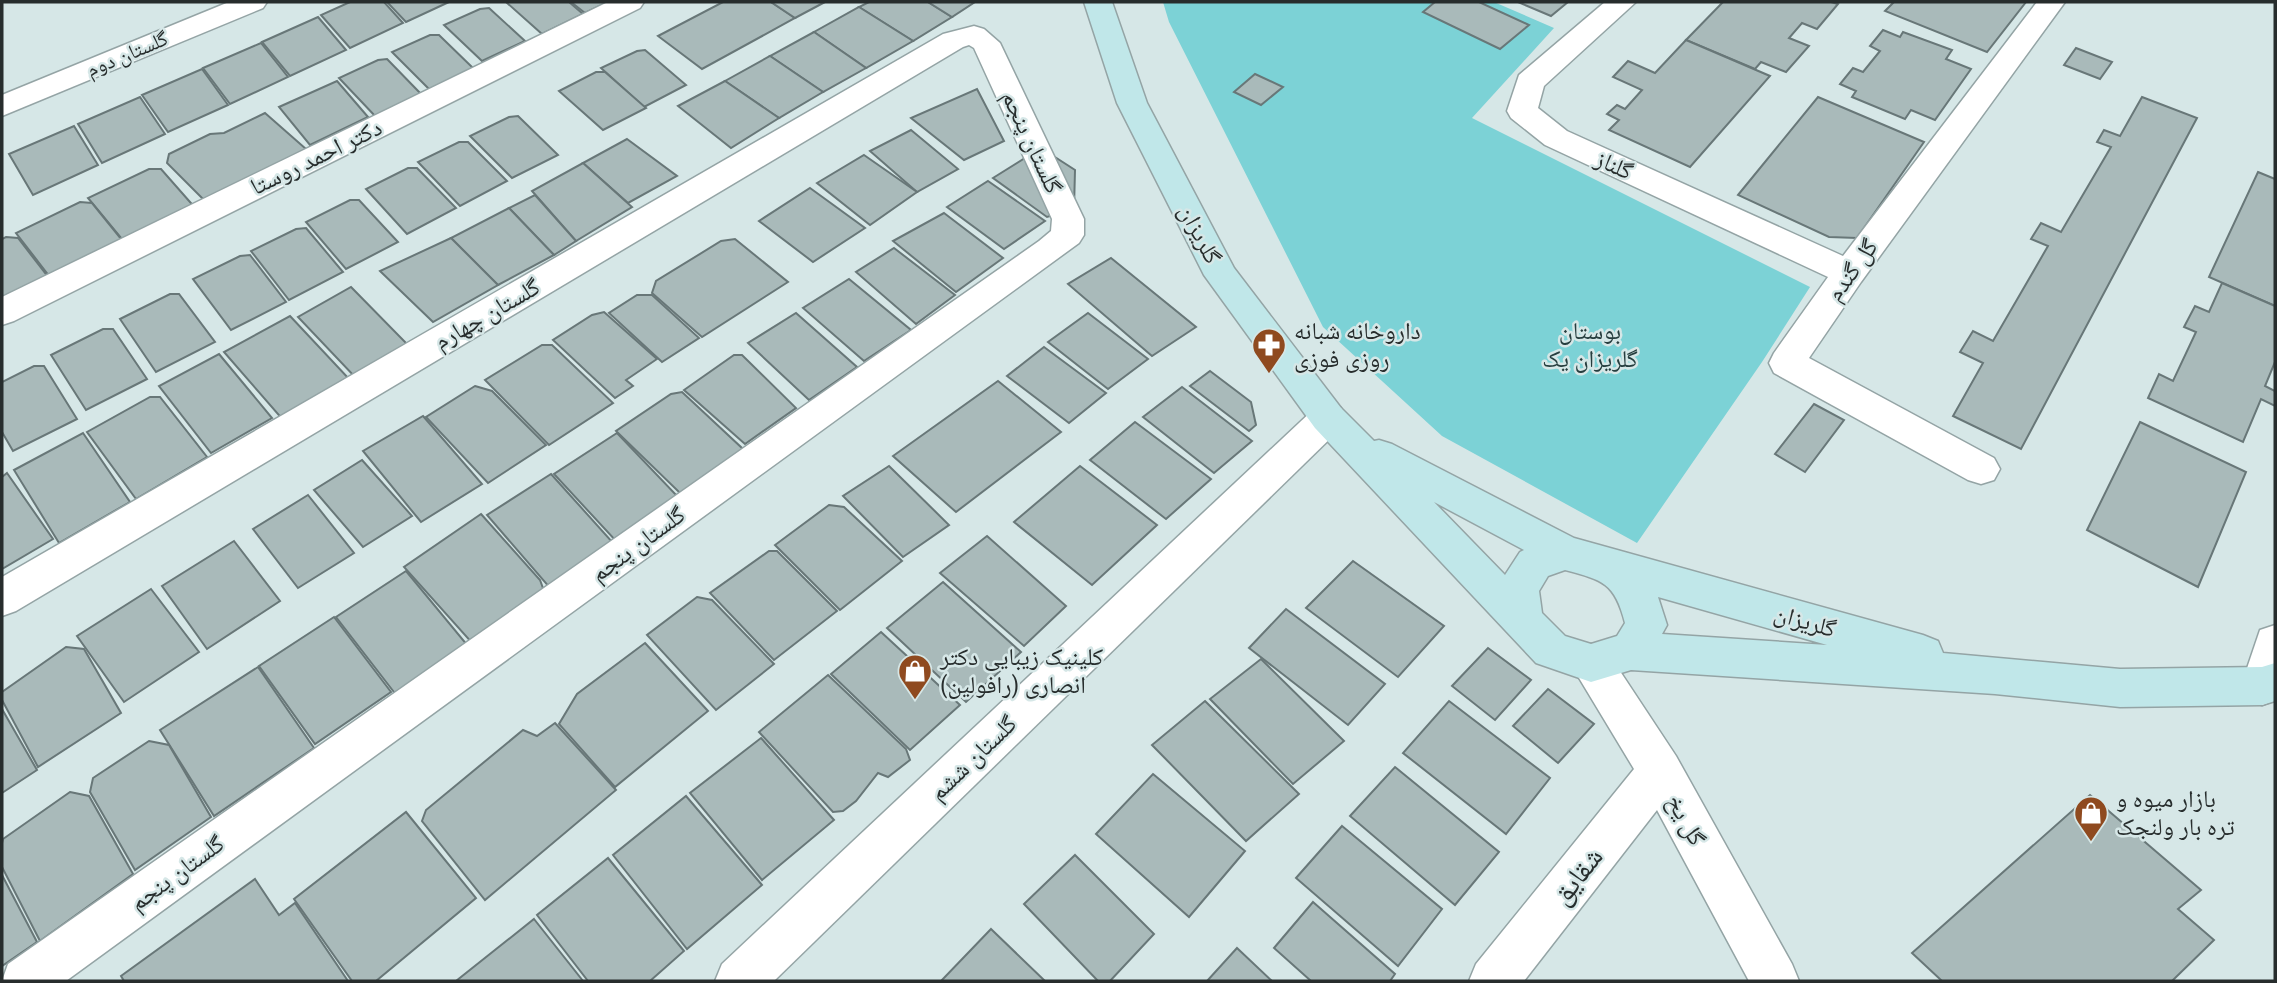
<svg xmlns="http://www.w3.org/2000/svg" width="2277" height="983" viewBox="0 0 2277 983" font-family="'Roboto Condensed','Noto Naskh Arabic',sans-serif">
	<style>
		.green { fill: #7cd2d6 }
		.building { fill: #a9baba; stroke: #687778; stroke-width: 2 }
		.lines { fill: none; stroke-linecap: round; stroke-linejoin: round }
		.street-casing { stroke: #94a4a5; stroke-width: 3 }
		.secondary-casing { stroke: #94a4a5; stroke-width: 3 }
		.street { fill: #fff; fill-rule: evenodd }
		.secondary { fill: #c0e7e9; fill-rule: evenodd }
		.labels { text-anchor: middle; dominant-baseline: central; stroke-width: 5; stroke-linejoin: round; paint-order: stroke }
		.far-street-label { font-size: 21px; fill: #272d2d; stroke: #d6e7e7 }
		.street-label { font-size: 24px; fill: #272d2d; stroke: #d6e7e7 }
		.poi-label { font-size: 24px; fill: #272d2d; stroke: #d6e7e7; text-anchor: start }
		.park-label { font-size: 24px; fill: #263e3f; stroke: #d6e7e7 }
		.near-street-label { font-size: 28px; fill: #272d2d; stroke: #d6e7e7 }
	</style>
	<rect width="100%" height="100%" fill="#d6e7e7"/>
	<polygon class="green" points="1163,2 1494,2 1554,28 1472,118 1810,287 1762,362 1637,543 1442,436 1323,327 1169,22"/>
	<g class="building">
		<polygon points="350,2 384,2 403,23 350,48 321,15"/>
		<polygon points="387,2 449,2 406,22"/>
		<polygon points="506,2 569,2 583,14 542,34"/>
		<polygon points="571,2 608,2 585,13"/>
		<polygon points="723,2 771,2 795,18 702,69 658,36"/>
		<polygon points="771,2 825,2 795,18"/>
		<polygon points="869,2 928,2 952,17 913,41 859,7"/>
		<polygon points="928,2 975,2 952,17"/>
		<polygon points="1435,2 1479,2 1529,25 1500,49 1423,12"/>
		<polygon points="1518,2 1568,2 1551,16"/>
		<polygon points="1723,2 1831,2 1838,4 1817,29 1802,23 1789,38 1809,46 1786,72 1761,62 1755,69 1686,40"/>
		<polygon points="1894,2 2026,2 1987,52 1885,11"/>
		<polygon points="859,7 913,41 866,68 814,32"/>
		<polygon points="489,8 525,41 482,61 444,25 480,9"/>
		<polygon points="318,17 346,50 290,76 262,42"/>
		<polygon points="1883,30 1900,37 1903,32 1952,50 1946,59 1971,69 1935,120 1911,110 1905,119 1852,97 1856,91 1840,84 1853,68 1863,72 1880,51 1870,46"/>
		<polygon points="814,32 866,68 823,92 770,56"/>
		<polygon points="430,35 439,35 474,69 430,90 392,52"/>
		<polygon points="1686,40 1770,76 1690,167 1609,130 1619,120 1607,114 1617,105 1625,109 1642,90 1613,77 1628,61 1655,73"/>
		<polygon points="261,43 288,77 230,104 203,68"/>
		<polygon points="2076,48 2112,62 2100,79 2064,65"/>
		<polygon points="645,50 686,85 644,107 601,68 637,51"/>
		<polygon points="770,56 823,92 779,118 725,81"/>
		<polygon points="387,59 422,95 376,117 339,78 378,60"/>
		<polygon points="202,69 228,105 168,132 142,95"/>
		<polygon points="596,72 605,72 646,108 603,130 559,91"/>
		<polygon points="1255,74 1283,87 1261,105 1234,92"/>
		<polygon points="337,81 368,117 310,145 279,107"/>
		<polygon points="725,81 779,118 731,148 678,106"/>
		<polygon points="977,89 1004,141 964,160 911,118"/>
		<polygon points="140,97 165,134 102,163 78,124"/>
		<polygon points="1818,97 1924,142 1857,238 1829,237 1738,195"/>
		<polygon points="2142,97 2197,118 2021,449 1953,416 1983,363 1960,352 1973,331 1993,341 2048,246 2031,239 2041,223 2061,232 2111,147 2097,142 2104,130 2120,136"/>
		<polygon points="265,113 306,149 205,201 167,163 169,154 210,134 224,133"/>
		<polygon points="518,116 558,155 512,178 470,136 509,117"/>
		<polygon points="74,126 98,165 33,195 9,154"/>
		<polygon points="911,130 958,169 917,192 870,151"/>
		<polygon points="627,139 677,176 628,203 583,163"/>
		<polygon points="459,142 468,142 507,181 460,206 418,162"/>
		<polygon points="1041,148 1075,170 1074,209 1047,217 993,178"/>
		<polygon points="864,155 917,192 870,225 817,183"/>
		<polygon points="583,163 632,207 576,241 532,191"/>
		<polygon points="408,168 417,168 456,208 407,234 366,189"/>
		<polygon points="149,169 161,169 197,210 126,244 88,198"/>
		<polygon points="2258,172 2275,179 2275,306 2209,277"/>
		<polygon points="988,181 1045,221 1004,249 947,207"/>
		<polygon points="810,188 865,228 813,262 759,221"/>
		<polygon points="535,195 576,241 554,255 509,208"/>
		<polygon points="350,200 359,200 398,242 346,269 306,222"/>
		<polygon points="80,202 92,203 126,245 53,281 16,233"/>
		<polygon points="509,208 554,255 498,285 451,238"/>
		<polygon points="944,213 1003,258 956,292 893,241"/>
		<polygon points="306,228 343,272 289,300 251,251 296,229"/>
		<polygon points="6,237 18,238 52,282 2,307 2,239"/>
		<polygon points="451,238 498,285 433,322 380,271"/>
		<polygon points="735,239 788,282 702,337 652,293 656,281 721,241"/>
		<polygon points="894,248 955,295 916,324 856,272"/>
		<polygon points="250,255 286,302 231,330 193,279 240,256"/>
		<polygon points="1111,258 1196,327 1152,356 1068,284"/>
		<polygon points="849,279 911,330 864,361 803,308"/>
		<polygon points="2222,283 2275,306 2275,362 2265,386 2275,391 2275,406 2261,399 2243,442 2148,398 2159,374 2173,381 2196,332 2184,327 2195,306 2209,312"/>
		<polygon points="351,287 408,345 355,377 298,317"/>
		<polygon points="170,294 179,294 215,342 156,372 120,319"/>
		<polygon points="637,295 652,295 699,338 662,362 609,313"/>
		<polygon points="604,312 657,359 626,380 633,386 615,398 553,340 592,315"/>
		<polygon points="796,313 857,367 809,400 748,343"/>
		<polygon points="1088,313 1148,359 1108,389 1048,342"/>
		<polygon points="290,316 351,381 284,421 224,352"/>
		<polygon points="103,329 113,329 147,379 86,410 51,355"/>
		<polygon points="542,345 552,345 613,403 549,445 485,380"/>
		<polygon points="1044,347 1106,393 1069,423 1007,376"/>
		<polygon points="219,354 272,418 211,453 159,386"/>
		<polygon points="734,355 742,355 796,408 745,444 684,390"/>
		<polygon points="34,366 44,366 77,419 13,451 2,432 2,382"/>
		<polygon points="1210,371 1251,402 1256,425 1249,431 1190,386"/>
		<polygon points="998,381 1061,432 956,512 893,456"/>
		<polygon points="475,386 492,391 546,445 488,483 426,417"/>
		<polygon points="1182,387 1252,441 1214,473 1143,417"/>
		<polygon points="682,392 743,449 680,493 616,431 671,394"/>
		<polygon points="150,397 160,397 207,457 136,499 87,432"/>
		<polygon points="1814,404 1844,420 1805,472 1775,454"/>
		<polygon points="423,416 482,484 421,522 363,451"/>
		<polygon points="1135,422 1211,479 1166,519 1090,460"/>
		<polygon points="2140,422 2246,472 2198,587 2087,530"/>
		<polygon points="83,433 130,502 59,543 14,470"/>
		<polygon points="617,433 679,498 616,541 554,474"/>
		<polygon points="362,460 412,516 363,547 314,490"/>
		<polygon points="889,466 949,525 903,557 843,496"/>
		<polygon points="1080,466 1157,525 1092,585 1014,522"/>
		<polygon points="7,473 53,539 2,569 2,477"/>
		<polygon points="551,474 614,544 550,588 487,515"/>
		<polygon points="308,495 354,553 298,588 253,529"/>
		<polygon points="829,505 844,507 902,561 840,610 775,545"/>
		<polygon points="481,514 540,580 544,591 473,644 404,567"/>
		<polygon points="987,536 1066,606 1024,646 940,573"/>
		<polygon points="234,541 280,601 207,649 162,586"/>
		<polygon points="769,551 777,551 837,611 774,660 710,593"/>
		<polygon points="1353,561 1444,626 1398,677 1306,608"/>
		<polygon points="406,571 468,646 397,696 336,617"/>
		<polygon points="943,582 1021,652 966,702 887,628"/>
		<polygon points="151,589 199,652 124,702 77,636"/>
		<polygon points="697,597 712,600 774,664 716,710 647,635"/>
		<polygon points="1286,609 1385,684 1348,725 1249,648"/>
		<polygon points="334,617 391,692 315,744 259,666"/>
		<polygon points="881,632 960,705 910,750 831,674"/>
		<polygon points="645,643 708,711 615,787 559,724 577,694"/>
		<polygon points="66,647 84,649 121,713 38,767 2,700 2,692"/>
		<polygon points="1488,648 1531,680 1495,720 1452,686"/>
		<polygon points="1261,659 1344,741 1293,784 1210,699"/>
		<polygon points="258,667 314,748 214,816 160,730"/>
		<polygon points="828,675 906,749 910,760 888,777 878,773 856,801 843,811 833,812 759,732"/>
		<polygon points="1548,689 1594,724 1558,763 1513,726"/>
		<polygon points="1205,701 1299,794 1246,841 1152,745"/>
		<polygon points="1449,701 1550,778 1506,834 1403,753"/>
		<polygon points="2,709 37,770 2,793"/>
		<polygon points="555,723 616,790 485,900 422,821 426,810 523,730 537,736"/>
		<polygon points="761,738 834,820 762,880 690,793"/>
		<polygon points="149,741 169,745 211,817 135,870 90,792 93,778"/>
		<polygon points="1395,767 1499,852 1455,905 1350,816"/>
		<polygon points="1153,774 1245,851 1189,917 1096,834"/>
		<polygon points="70,792 89,796 133,874 40,941 2,867 2,843 3,839"/>
		<polygon points="2090,795 2201,890 2178,909 2214,940 2172,981 1942,981 1912,953"/>
		<polygon points="686,796 762,885 687,949 613,855"/>
		<polygon points="406,812 476,898 376,981 352,981 294,899"/>
		<polygon points="1342,826 1442,909 1398,966 1296,878"/>
		<polygon points="1075,855 1154,934 1110,981 1098,981 1024,904"/>
		<polygon points="608,858 684,951 650,981 588,981 537,915"/>
		<polygon points="2,875 37,942 2,966"/>
		<polygon points="255,879 279,915 295,903 348,981 124,981 121,976"/>
		<polygon points="1313,902 1395,974 1390,981 1311,981 1274,948"/>
		<polygon points="534,919 583,981 456,981"/>
		<polygon points="991,929 1045,981 941,981"/>
		<polygon points="1237,948 1272,981 1207,981"/>
	</g>
	<g class="lines">
		<g class="street-casing">
			<g id="street">
				<polygon points="229,2 267,2 263,8 2,116 2,95"/>
				<polygon points="608,2 644,2 640,8 14,321 2,325 2,297"/>
				<polygon points="1605,2 1636,2 1544,86 1538,108 1567,131 1843,256 2037,2 2065,2 1861,282 1809,358 1994,458 2000,469 1994,480 1981,484 1968,480 1774,373 1769,363 1774,353 1828,277 1545,145 1511,118 1507,111 1519,75"/>
				<polygon points="974,26 984,29 1000,43 1084,219 1084,235 1079,243 66,981 2,981 8,964 1039,241 1051,231 1052,219 974,48 969,45 963,47 16,611 2,616 2,577 943,34"/>
				<polygon points="1328,403 1341,408 1346,418 1341,428 774,981 715,981 722,964 1315,408"/>
				<polygon points="2275,625 2275,700 2262,705 2247,700 2241,686 2260,630"/>
				<polygon points="1591,644 1606,650 1676,756 1792,964 1799,981 1749,981 1657,810 1524,981 1469,981 1476,964 1634,769 1570,663 1576,650"/>
			</g>
		</g>
		<g class="secondary-casing">
			<path id="secondary" d="M1084 2H1112L1147 103 1234 268 1341 408 1374 441 1379 440 1392 444 1574 538 1923 635 1938 641 1943 653 2120 669 2262 667 2275 663V701L2262 705 2120 707 1995 694 1631 670 1591 682 1536 663 1315 428 1204 275 1117 103ZM1434 502 1524 550 1520 552 1505 575ZM1565 570C1603 580 1615 583 1625 623L1617 636 1591 644 1565 636 1542 613 1539 591 1548 576ZM1658 597 1827 645 1662 634 1667 625Z"/>
		</g>
		<use href="#street" class="street"/>
		<use href="#secondary" class="secondary"/>
	</g>
	<defs>
		<g id="pharmacy-pin" transform="scale(1.75)"><path d="M0 17L-7.5 6A9.5 9.5 0 1 1 7.5 6Z" fill="#8f4a1f" stroke="#d6e7e7"/><path d="M-2-6h4v4h4v4h-4v4h-4v-4h-4v-4h4Z" fill="#fff"/></g>
		<g id="shop-pin" transform="scale(1.75)"><path d="M0 17L-7.5 6A9.5 9.5 0 1 1 7.5 6Z" fill="#8f4a1f" stroke="#d6e7e7"/><path d="M-5-2.5h2.3a2.7 3.5 0 0 1 5.4 0H5L5.5 6h-11ZM-1.5-2.5h3a1.5 2.3 0 0 0-3 0Z" fill="#fff"/></g>
	</defs>
	<g fill-rule="evenodd">
		<use href="#pharmacy-pin" x="1269" y="345"/>
		<use href="#shop-pin" x="915" y="671"/>
		<use href="#shop-pin" x="2091" y="813"/>
	</g>
	<g class="labels">
		<g class="far-street-label">
			<text transform="translate(127 54) rotate(-23)">گلستان دوم</text>
		</g>
		<g class="street-label">
			<text transform="translate(1032 142) rotate(65)">گلستان پنجم</text>
			<text transform="translate(316 157) rotate(-26)">دکتر احمد روستا</text>
			<text transform="translate(1614 165) rotate(25)">گلناز</text>
			<text transform="translate(1200 234) rotate(62)">گلریزان</text>
			<text transform="translate(1852 270) rotate(-54)">گل گندم</text>
			<text transform="translate(487 314) rotate(-30)">گلستان چهارم</text>
			<text transform="translate(638 544) rotate(-36)">گلستان پنجم</text>
			<text transform="translate(1805 621) rotate(16)">گلریزان</text>
			<text transform="translate(973 758) rotate(-44)">گلستان ششم</text>
			<text transform="translate(1686 820) rotate(61)">گل یخ</text>
			<text transform="translate(177 873) rotate(-36)">گلستان پنجم</text>
		</g>
		<g class="poi-label">
			<text x="1294" y="331">داروخانه شبانه<tspan x="1294" dy="28">روزی فوزی</tspan></text>
			<text x="940" y="657">کلینیک زیبایی دکتر<tspan x="940" dy="28">انصاری (رافولین)</tspan></text>
			<text x="2116" y="799">بازار میوه و<tspan x="2116" dy="28">تره بار ولنجک</tspan></text>
		</g>
		<g class="park-label">
			<text x="1590" y="331">بوستان<tspan x="1590" dy="28">گلریزان یک</tspan></text>
		</g>
		<g class="near-street-label">
			<text transform="translate(1577 876) rotate(-52)">شقایق</text>
		</g>
	</g>
	<rect width="2277" height="983" fill="none" stroke="#272d2d" stroke-width="7"/>
</svg>
